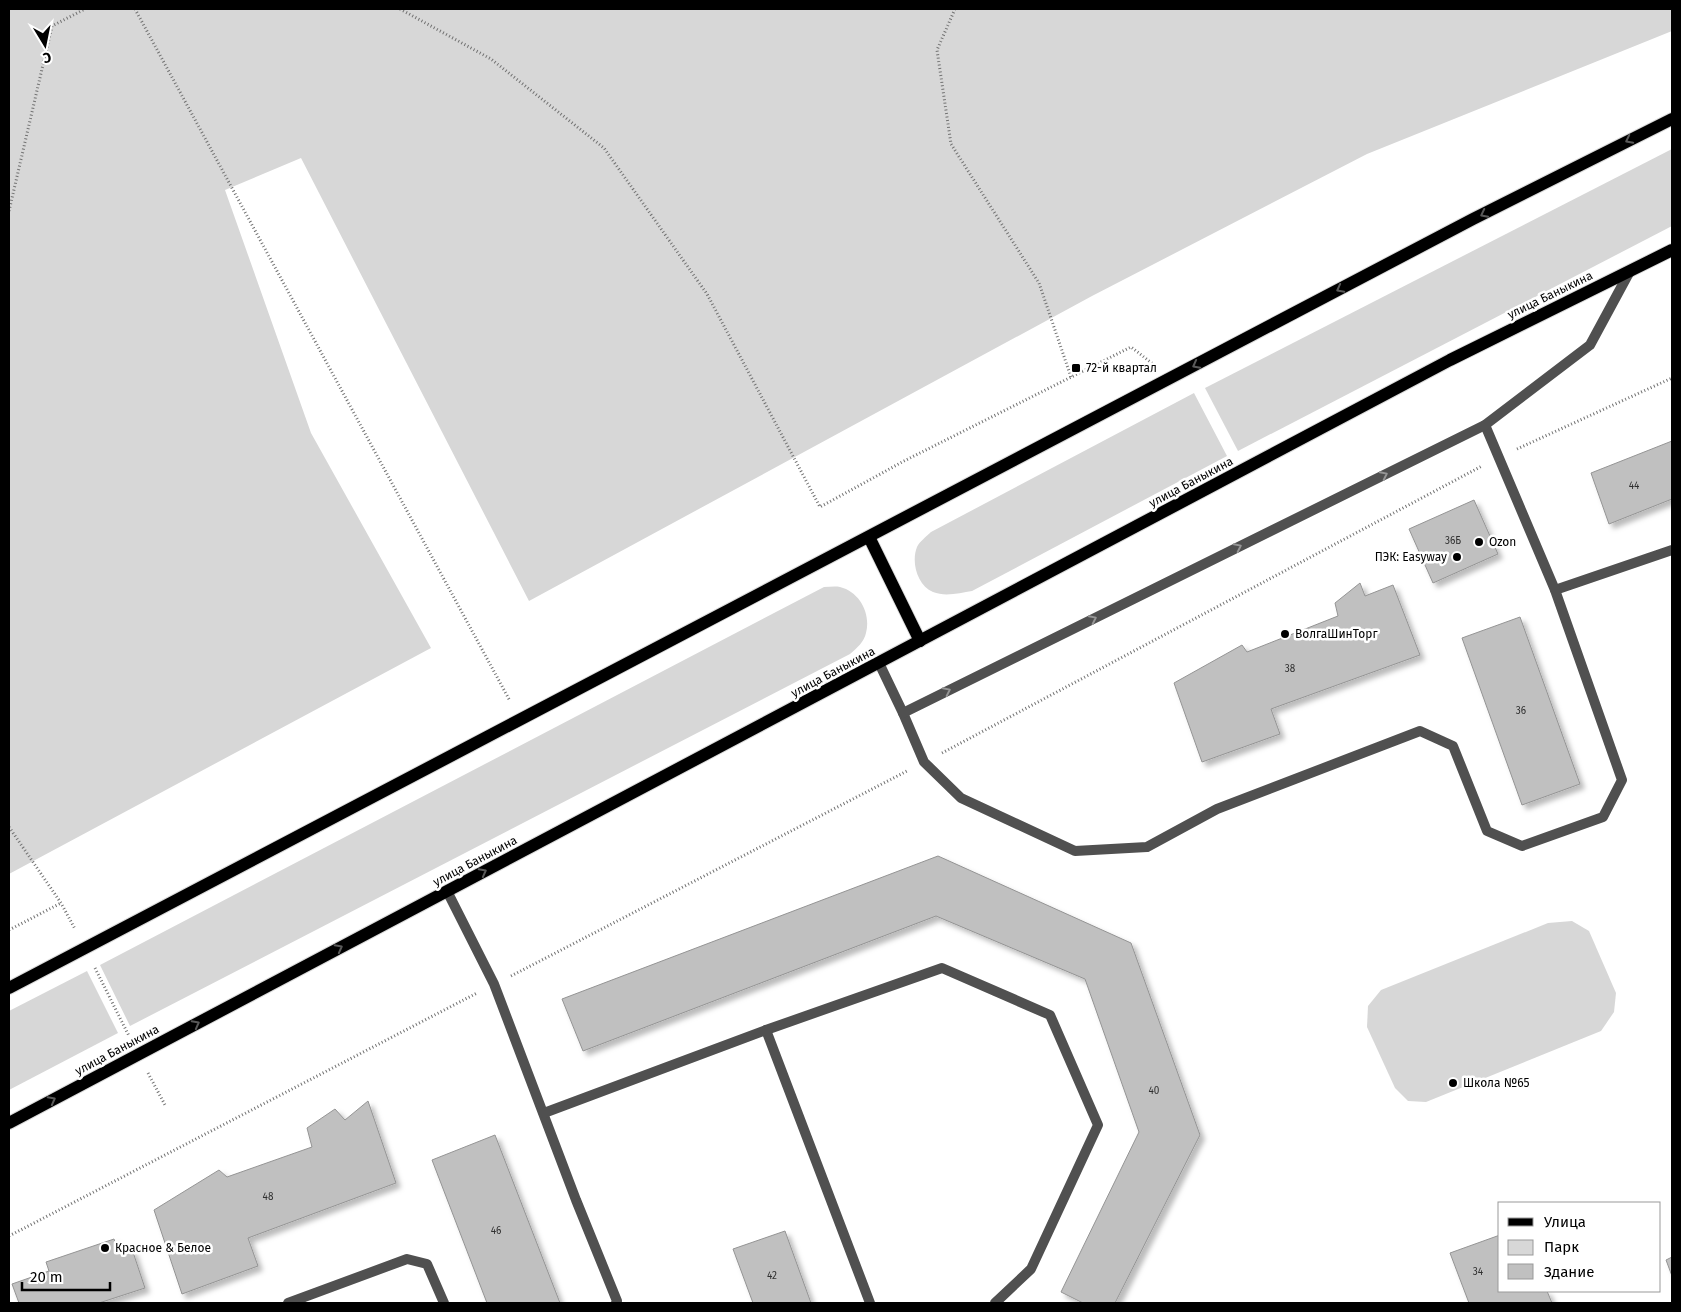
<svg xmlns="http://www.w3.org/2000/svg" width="1681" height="1312" viewBox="0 0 1681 1312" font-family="'Fira Sans',sans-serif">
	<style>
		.green { fill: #d7d7d7 }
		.building { fill: #c0c0c0; stroke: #949494; filter: url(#shadow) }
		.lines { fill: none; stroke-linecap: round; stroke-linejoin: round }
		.primary-casing { stroke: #dbdbdb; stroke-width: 14 }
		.path { stroke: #727272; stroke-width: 3; stroke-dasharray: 1 2.5; stroke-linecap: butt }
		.lane { stroke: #505050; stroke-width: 10 }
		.primary { stroke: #000; stroke-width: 12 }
		.oneway { stroke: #595959 }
		.oneway2 { stroke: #969696 }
		.poi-dot { fill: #000; stroke: #fff; stroke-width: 2 }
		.labels { text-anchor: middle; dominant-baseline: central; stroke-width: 5; stroke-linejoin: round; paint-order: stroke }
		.number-label { font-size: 10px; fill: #303030 }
		.street-label { font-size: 12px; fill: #000; stroke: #fff }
		.poi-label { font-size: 12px; fill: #000; stroke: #fff; text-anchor: start }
	</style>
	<defs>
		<filter id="shadow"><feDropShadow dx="4.5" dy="4.5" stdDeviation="2.5" flood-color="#0004"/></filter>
	</defs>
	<rect width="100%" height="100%" fill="#fff"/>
	<g class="green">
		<polygon points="9,9 1672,9 1672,31 1367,154 1092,296 529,601 301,158 225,190 311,433 431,648 9,874"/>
		<polygon points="1672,149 1672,226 1238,451 1205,388"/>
		<path d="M1194 393 1227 456 972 591C960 593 945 597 933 592 917 585 911 562 917 547 920 541 926 537 931 532Z"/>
		<path d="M824 587C829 587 835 586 840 587 860 592 871 614 866 633 864 642 857 648 850 654L130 1026 100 965Z"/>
		<polygon points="1572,921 1589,931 1616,993 1614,1012 1601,1031 1426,1102 1408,1101 1395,1088 1367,1027 1368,1006 1381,990 1548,923"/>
		<polygon points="87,971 118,1033 9,1090 9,1011"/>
	</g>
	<g class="building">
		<polygon points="1672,441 1672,499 1609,524 1591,473"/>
		<polygon points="1474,500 1498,554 1433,583 1409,529"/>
		<polygon points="1360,583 1365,596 1393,585 1420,655 1271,709 1280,734 1202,762 1174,683 1242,645 1247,652 1338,616 1335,603"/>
		<polygon points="1520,617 1580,784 1522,805 1462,638"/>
		<polygon points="938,856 1131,943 1200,1135 1115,1303 1083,1303 1061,1292 1139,1132 1085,979 936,916 583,1051 562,999"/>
		<polygon points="368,1101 396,1183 248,1238 258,1266 182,1294 154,1210 219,1170 227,1177 312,1147 307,1128 335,1109 345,1120"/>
		<polygon points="495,1135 560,1303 487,1303 432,1160"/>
		<polygon points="785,1231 811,1303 753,1303 733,1249"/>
		<polygon points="1500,1235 1500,1291 1547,1291 1552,1303 1469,1303 1450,1253"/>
		<polygon points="114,1239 119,1254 132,1249 145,1288 99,1303 19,1303 12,1284 49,1271 46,1262"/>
		<polygon points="1672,1257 1672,1276 1666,1260"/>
	</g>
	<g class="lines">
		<g class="primary-casing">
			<g id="primary">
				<polyline points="869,537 920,641"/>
				<polyline points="9,988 1473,219 1672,119"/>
				<polyline points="9,1123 1450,360 1672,250"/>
			</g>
		</g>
		<g class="path">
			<polyline points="135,9 510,701"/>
			<polyline points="400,9 491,59 604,148 707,294 820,507 904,461 1131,347 1153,364"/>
			<polyline points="955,9 937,50 951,144 1039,283 1071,377"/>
			<polyline points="9,211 52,26 85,9"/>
			<polyline points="1517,449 1672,378"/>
			<polyline points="942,753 1482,466"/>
			<polyline points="9,827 61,903 75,929"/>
			<polyline points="9,930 61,903"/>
			<polyline points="95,968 129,1036"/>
			<polyline points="511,976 907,771"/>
			<polyline points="148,1073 165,1105"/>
			<polyline points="9,1236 477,993"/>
		</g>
		<g class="lane">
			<polyline points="1555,590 1672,550"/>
			<polyline points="879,663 903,713 924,762 961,798 1075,851 1147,847 1217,809 1420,731 1453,746 1487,831 1522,846 1603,817 1622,780 1555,590 1485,425"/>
			<polyline points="903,713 1485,425 1590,345 1630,271"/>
			<polyline points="447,891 494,984 576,1200 617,1301 616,1303"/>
			<polyline points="766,1030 870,1303"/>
			<polyline points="544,1113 766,1030 942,968 1050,1015 1098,1125 1031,1269 995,1303"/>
			<polyline points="288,1303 407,1259 427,1264 444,1303"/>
		</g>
		<use href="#primary" class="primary"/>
	</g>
	<defs><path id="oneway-chevron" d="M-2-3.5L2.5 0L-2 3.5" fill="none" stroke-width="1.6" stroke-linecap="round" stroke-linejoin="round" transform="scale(1.25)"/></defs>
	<g class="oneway">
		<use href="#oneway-chevron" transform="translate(1629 140) rotate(153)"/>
		<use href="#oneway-chevron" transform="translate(1484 214) rotate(153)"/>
		<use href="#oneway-chevron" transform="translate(1340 289) rotate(152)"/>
		<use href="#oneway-chevron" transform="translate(1196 365) rotate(152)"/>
		<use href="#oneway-chevron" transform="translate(483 872) rotate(-28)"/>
		<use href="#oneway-chevron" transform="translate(339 948) rotate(-28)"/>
		<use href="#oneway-chevron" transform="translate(196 1024) rotate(-28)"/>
		<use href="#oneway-chevron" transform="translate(52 1100) rotate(-28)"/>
	</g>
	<g class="oneway2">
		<use href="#oneway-chevron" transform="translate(1384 475) rotate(-26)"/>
		<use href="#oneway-chevron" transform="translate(1238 547) rotate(-26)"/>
		<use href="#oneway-chevron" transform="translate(1093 619) rotate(-26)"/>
		<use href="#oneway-chevron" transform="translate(947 691) rotate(-26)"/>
	</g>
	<g class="poi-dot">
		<rect x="1071" y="363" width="10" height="10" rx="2.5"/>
		<circle cx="1479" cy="542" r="5"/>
		<circle cx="1457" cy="557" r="5"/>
		<circle cx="1285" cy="634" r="5"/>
		<circle cx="1453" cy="1083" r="5"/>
		<circle cx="105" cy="1248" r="5"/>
	</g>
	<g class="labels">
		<g class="number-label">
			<text x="1634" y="486">44</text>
			<text x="1453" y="541">36Б</text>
			<text x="1290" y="669">38</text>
			<text x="1521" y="711">36</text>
			<text x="1154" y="1091">40</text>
			<text x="268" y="1197">48</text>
			<text x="496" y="1231">46</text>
			<text x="1478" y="1272">34</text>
			<text x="772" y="1276">42</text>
		</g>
		<g class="street-label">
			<text transform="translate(1550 295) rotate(-26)">улица Баныкина</text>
			<text transform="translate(1191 482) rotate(-28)">улица Баныкина</text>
			<text transform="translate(833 672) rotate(-28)">улица Баныкина</text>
			<text transform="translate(475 861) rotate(-28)">улица Баныкина</text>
			<text transform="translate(117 1050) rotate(-28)">улица Баныкина</text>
		</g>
		<g class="poi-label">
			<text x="1086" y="368">72-й квартал</text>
			<text x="1489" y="542">Ozon</text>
			<text x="1447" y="557" text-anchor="end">ПЭК: Easyway</text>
			<text x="1295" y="634">ВолгаШинТорг</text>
			<text x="1463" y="1083">Школа №65</text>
			<text x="115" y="1248">Красное &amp; Белое</text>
		</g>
	</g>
	<rect width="1681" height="1312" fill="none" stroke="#000000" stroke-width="20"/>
	<rect x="1498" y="1202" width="162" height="90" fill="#ffffff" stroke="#999999"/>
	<rect x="1508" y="1218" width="25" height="8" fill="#000000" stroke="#999999"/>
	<text x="1544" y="1227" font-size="15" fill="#000000">Улица</text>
	<rect x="1508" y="1240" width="25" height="15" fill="#d7d7d7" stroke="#999999"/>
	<text x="1544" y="1252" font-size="15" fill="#000000">Парк</text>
	<rect x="1508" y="1264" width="25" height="15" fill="#c0c0c0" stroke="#999999"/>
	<text x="1544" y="1277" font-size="15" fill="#000000">Здание</text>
	<g transform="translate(45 45) rotate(170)" stroke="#ffffff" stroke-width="4" paint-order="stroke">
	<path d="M0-4L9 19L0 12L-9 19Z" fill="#000000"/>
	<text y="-8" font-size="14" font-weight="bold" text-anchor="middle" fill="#000000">С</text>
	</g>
	<path d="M22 1282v8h88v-8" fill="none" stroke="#000000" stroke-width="2.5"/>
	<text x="30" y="1282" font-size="15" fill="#000000" stroke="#ffffff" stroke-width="4" paint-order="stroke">20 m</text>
</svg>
